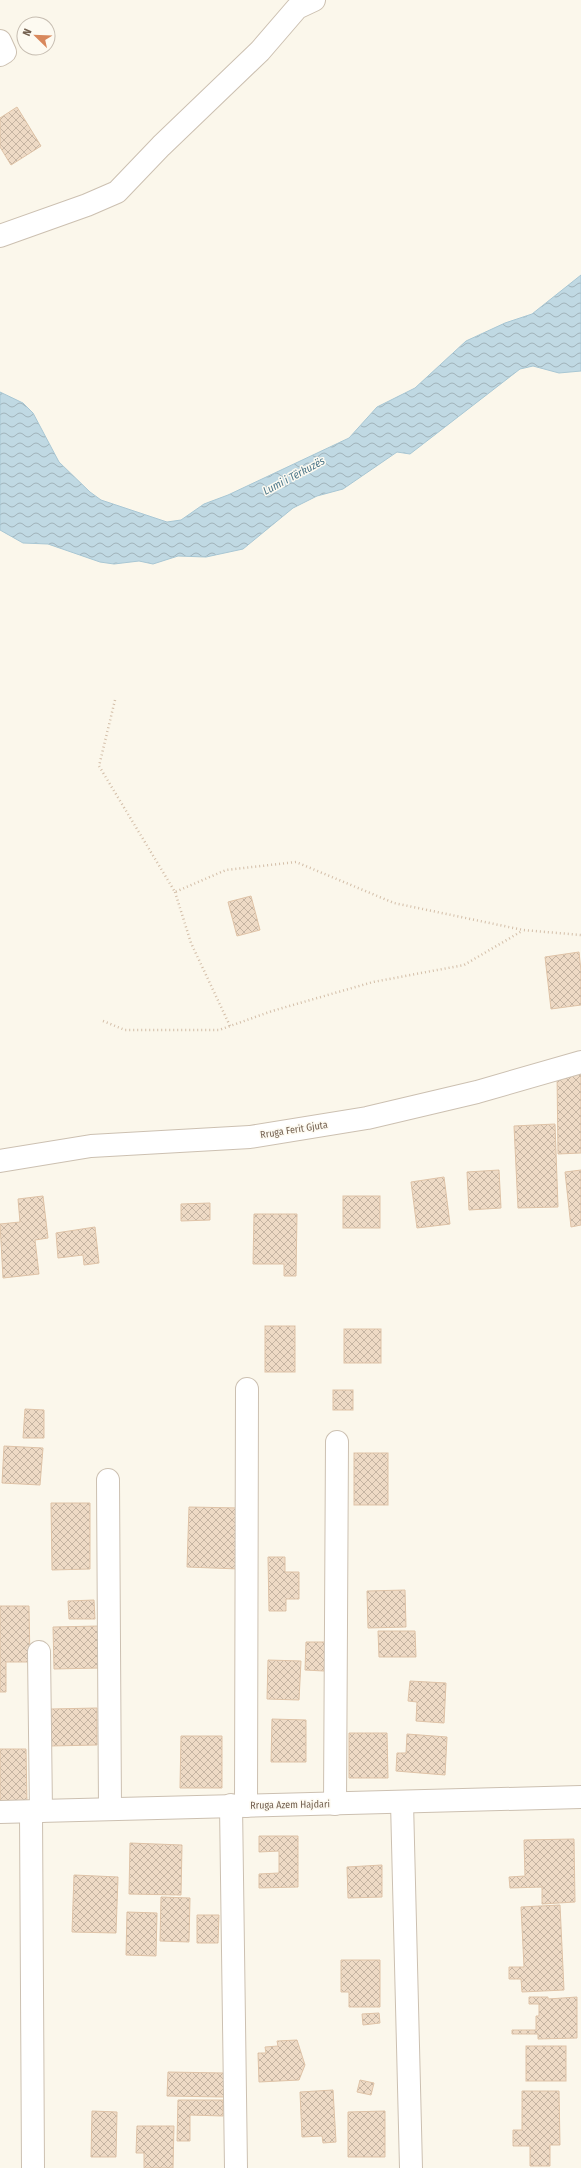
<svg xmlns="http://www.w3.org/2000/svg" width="581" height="2168" viewBox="0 0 581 2168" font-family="'Fira Sans Condensed',sans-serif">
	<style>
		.water { fill: url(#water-waves); stroke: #a8c7d4 }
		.building { fill: url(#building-cross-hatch); stroke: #dfc3a7 }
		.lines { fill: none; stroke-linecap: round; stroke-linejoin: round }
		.minor-casing { stroke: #ccc0b1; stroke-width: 24 }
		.path { stroke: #d3bea8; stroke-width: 2.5; stroke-dasharray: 1 3; stroke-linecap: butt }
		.minor { stroke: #fff; stroke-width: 22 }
		.labels { text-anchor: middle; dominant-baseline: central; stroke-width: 3; stroke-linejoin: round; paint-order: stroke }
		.street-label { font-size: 10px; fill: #746150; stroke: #fdfaf1 }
		.water-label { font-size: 11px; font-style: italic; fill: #4f798b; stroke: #fdfaf1 }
	</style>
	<defs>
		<pattern id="water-waves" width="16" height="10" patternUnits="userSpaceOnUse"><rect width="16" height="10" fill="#c0d9e3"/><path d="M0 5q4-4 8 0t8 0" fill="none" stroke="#a1b3ba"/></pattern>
		<pattern id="building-cross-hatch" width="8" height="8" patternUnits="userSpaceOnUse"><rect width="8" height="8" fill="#eedac5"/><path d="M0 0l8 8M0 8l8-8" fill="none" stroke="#c5b4a2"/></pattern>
	</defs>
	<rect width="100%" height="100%" fill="#fbf7eb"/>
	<polygon class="water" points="581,275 581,371 559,373 533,366 520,369 410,454 397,452 343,489 317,496 293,508 243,549 206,557 178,556 153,564 139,561 114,564 100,562 48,544 23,543 0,530 0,392 23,403 33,413 59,462 90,492 101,500 167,522 181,520 204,504 228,495 349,438 377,407 415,388 466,341 505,323 532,314"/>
	<g class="building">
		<polygon points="17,107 41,146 11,165 0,147 0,118"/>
		<polygon points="251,896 260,930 237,936 228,902"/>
		<polygon points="579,952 581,971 581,1005 551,1009 545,957"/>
		<polygon points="581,1072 581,1153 558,1154 557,1073"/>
		<polygon points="555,1124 558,1207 518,1208 514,1126"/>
		<polygon points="499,1170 501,1208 469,1210 467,1172"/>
		<polygon points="581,1170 581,1225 571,1227 565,1172"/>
		<polygon points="444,1177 450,1224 417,1228 411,1182"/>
		<polygon points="43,1196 48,1238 35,1240 39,1274 3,1278 0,1224 20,1222 18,1199"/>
		<rect x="343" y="1196" width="37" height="32"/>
		<polygon points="210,1203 210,1220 181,1221 181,1204"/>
		<polygon points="254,1214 297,1214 296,1276 284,1276 284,1264 253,1264"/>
		<polygon points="95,1227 99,1263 84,1265 83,1255 58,1258 56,1233"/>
		<rect x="265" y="1326" width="30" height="46"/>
		<rect x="344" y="1329" width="37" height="34"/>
		<rect x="333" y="1390" width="20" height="20"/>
		<polygon points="25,1409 44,1410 44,1438 23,1438"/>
		<polygon points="4,1446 43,1448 40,1485 2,1483"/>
		<rect x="354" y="1453" width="34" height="52"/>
		<polygon points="51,1503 90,1503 90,1569 52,1570"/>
		<polygon points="189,1507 240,1508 239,1569 187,1567"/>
		<polygon points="268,1557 285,1557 285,1572 299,1572 299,1599 286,1599 286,1611 269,1611"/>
		<polygon points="405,1590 406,1627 368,1628 367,1591"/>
		<polygon points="94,1600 95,1619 69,1619 68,1601"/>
		<polygon points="0,1606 29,1606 30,1662 6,1662 6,1692 0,1692"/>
		<polygon points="99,1626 100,1668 54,1669 53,1627"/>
		<polygon points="378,1631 415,1631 416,1657 379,1657"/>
		<polygon points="306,1642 326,1642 324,1671 305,1670"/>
		<polygon points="268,1660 301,1661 299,1700 267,1699"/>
		<polygon points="410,1681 446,1683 444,1723 416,1721 417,1702 408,1701"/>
		<polygon points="97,1708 97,1745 51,1746 51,1709"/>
		<polygon points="272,1719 306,1720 306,1762 271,1762"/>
		<polygon points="349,1733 387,1733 388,1778 349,1778"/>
		<polygon points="407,1734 447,1737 445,1775 396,1771 397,1753 406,1753"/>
		<polygon points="181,1736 222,1736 222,1788 180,1788"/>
		<polygon points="0,1749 26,1749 27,1804 0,1804"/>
		<polygon points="259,1836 298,1836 298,1887 259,1888 259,1874 279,1873 279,1851 259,1852"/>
		<polygon points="574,1839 575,1902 542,1904 542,1887 510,1888 509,1877 525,1876 524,1840"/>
		<polygon points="130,1843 182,1845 181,1895 129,1894"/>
		<polygon points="382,1865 382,1897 348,1898 347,1867"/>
		<polygon points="74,1875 118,1877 116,1933 72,1932"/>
		<polygon points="161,1897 190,1898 189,1942 160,1941"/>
		<polygon points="560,1905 564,1990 522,1992 521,1979 509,1979 509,1967 524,1967 521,1907"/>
		<polygon points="127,1912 157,1913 156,1956 126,1955"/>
		<polygon points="197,1915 219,1915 218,1943 197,1943"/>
		<polygon points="341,1960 380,1960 380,2007 349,2007 349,1992 341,1992"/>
		<polygon points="529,1997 548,1997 548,1999 577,1997 577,2038 538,2039 538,2034 512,2034 512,2030 536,2030 536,2016 539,2016 539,2004 529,2004"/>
		<polygon points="379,2013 380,2023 363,2025 362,2014"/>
		<polygon points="297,2040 305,2065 299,2080 259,2082 258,2053 266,2053 265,2047 278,2046 277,2041"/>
		<rect x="526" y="2046" width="40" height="35"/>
		<polygon points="168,2072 224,2073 224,2097 167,2096"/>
		<polygon points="360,2080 374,2083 371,2095 357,2092"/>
		<polygon points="333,2090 336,2142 323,2143 322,2136 302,2137 300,2092"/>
		<polygon points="522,2091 559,2091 560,2145 550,2145 550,2166 530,2166 530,2146 513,2146 513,2130 522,2130"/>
		<polygon points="178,2100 223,2100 223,2116 190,2115 190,2141 177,2141"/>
		<polygon points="92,2111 117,2112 116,2157 91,2157"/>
		<polygon points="385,2111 385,2157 348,2157 348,2112"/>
		<polygon points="137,2126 174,2126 173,2168 144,2168 144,2153 136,2153"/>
	</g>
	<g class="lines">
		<g class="minor-casing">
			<g id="minor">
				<polyline points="0,41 5,52 0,55"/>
				<polyline points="0,236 87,205 117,192 161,146 260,51 297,8 314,0"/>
				<polyline points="0,1161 91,1146 250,1137 367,1118 477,1092 581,1062"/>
				<polyline points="108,1480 110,1809"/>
				<polyline points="39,1652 41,1811"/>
				<polyline points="402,1802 411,2168"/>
				<polyline points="335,1804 337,1442"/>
				<polyline points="231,1805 236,2168"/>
				<polyline points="246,1806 247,1389"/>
				<polyline points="0,1812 581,1797"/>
				<polyline points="31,1812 33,2168"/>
			</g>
		</g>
		<g class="path">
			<polyline points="115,700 99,766 175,892 226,870 296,862 394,903 523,930 581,935"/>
			<polyline points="175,892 191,943 230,1026"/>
			<polyline points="103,1021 125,1030 219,1030 272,1011 373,982 464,965 522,931"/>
		</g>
		<use href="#minor" class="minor"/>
	</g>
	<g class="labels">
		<g class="street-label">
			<text transform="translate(294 1130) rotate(-9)">Rruga Ferit Gjuta</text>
			<text transform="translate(290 1805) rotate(-1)">Rruga Azem Hajdari</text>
		</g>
		<g class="water-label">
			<text transform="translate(294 476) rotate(-28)">Lumi i Tërkuzës</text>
		</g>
	</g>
	<g transform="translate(36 36) rotate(293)"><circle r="19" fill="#fdfaf1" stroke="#c6bdb1"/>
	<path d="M0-3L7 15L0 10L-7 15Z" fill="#d8885c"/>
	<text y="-6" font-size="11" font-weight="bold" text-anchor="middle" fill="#746150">N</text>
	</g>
</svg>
